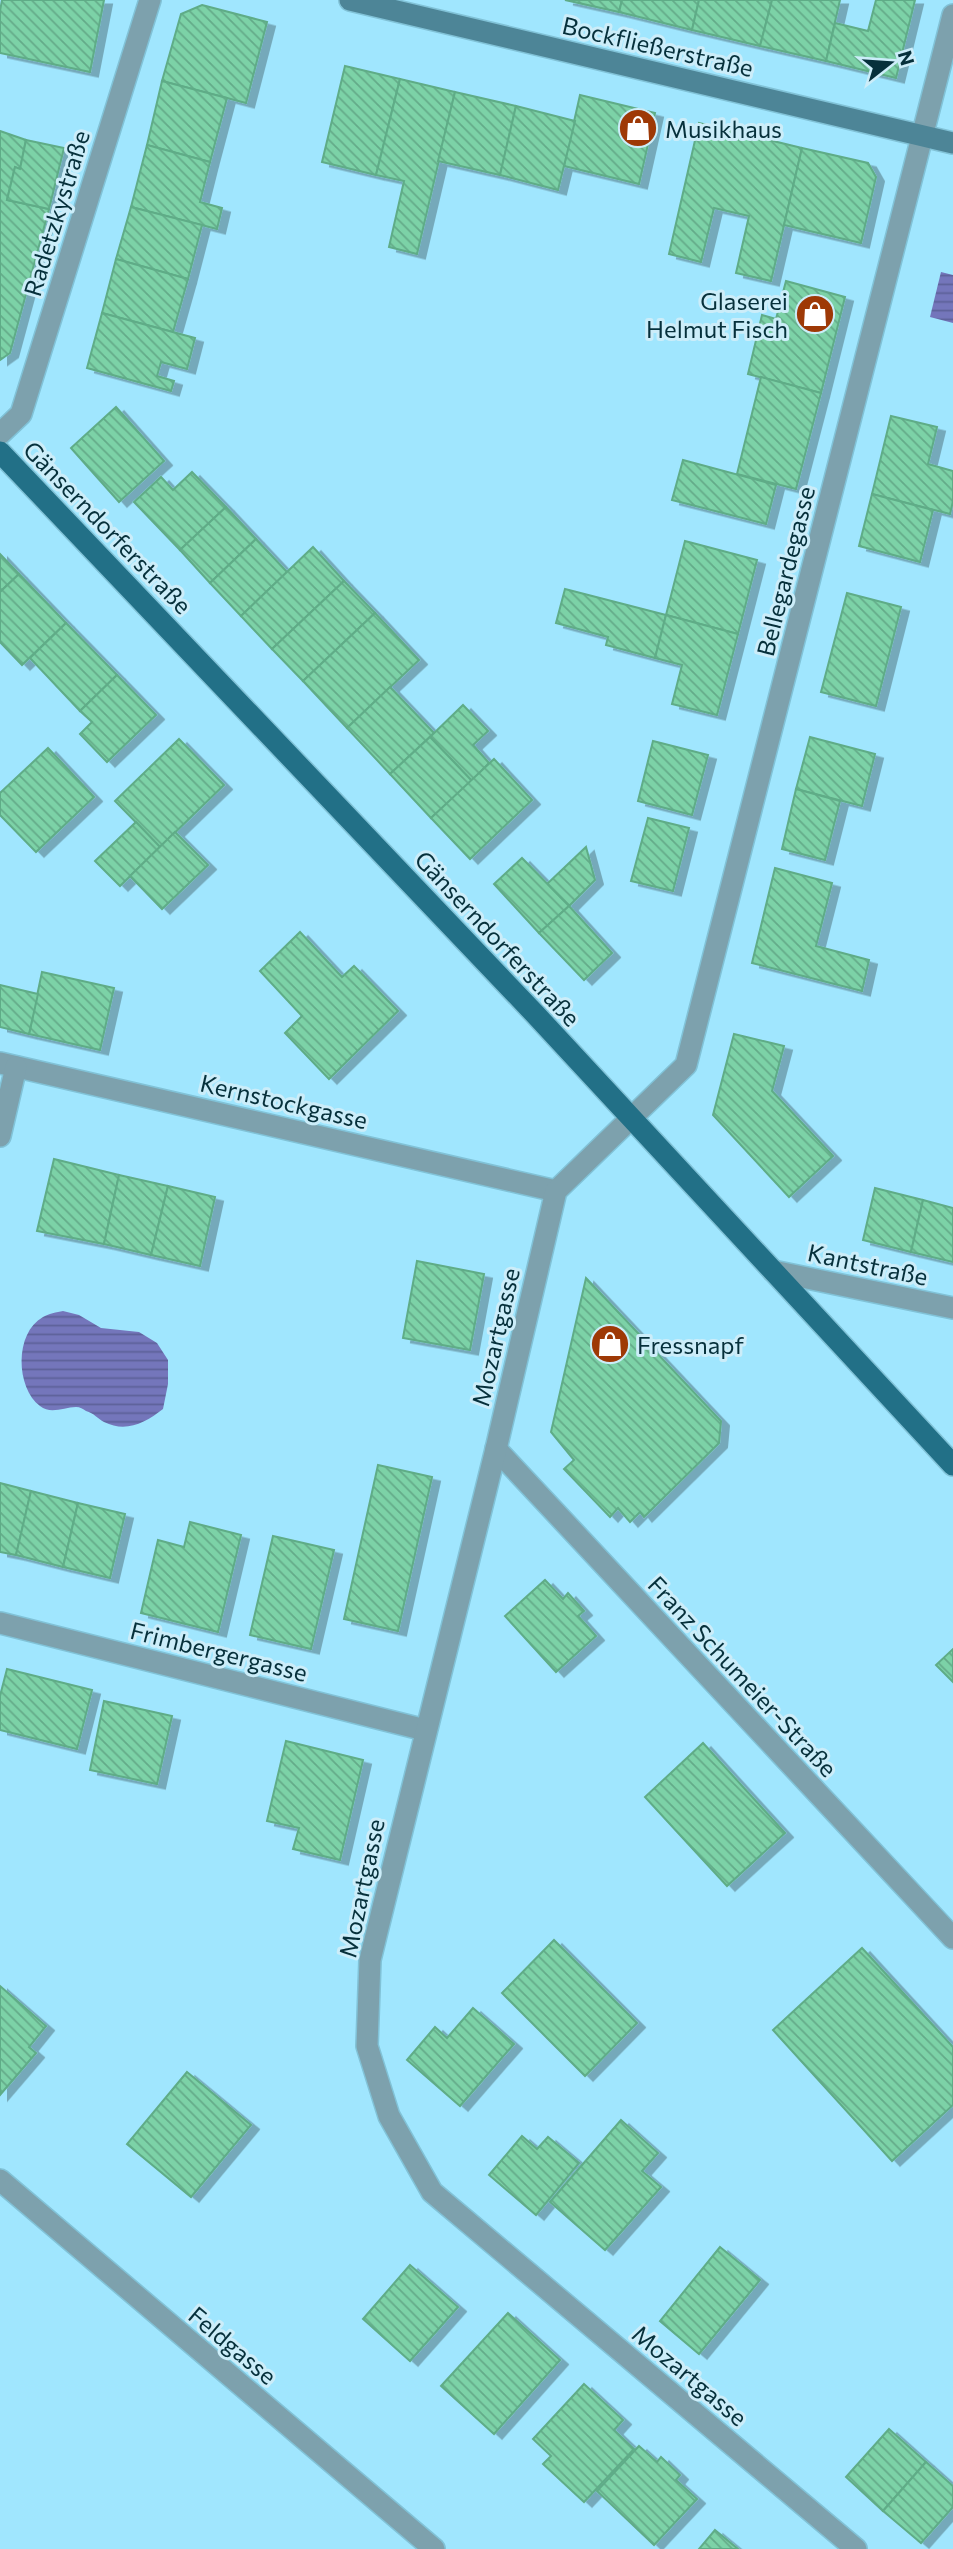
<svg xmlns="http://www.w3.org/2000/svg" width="953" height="2549" viewBox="0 0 953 2549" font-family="Commissioner,sans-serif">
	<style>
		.water { fill: url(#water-rules) }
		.building { fill: url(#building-back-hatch); stroke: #5fac87; stroke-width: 2; filter: url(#shadow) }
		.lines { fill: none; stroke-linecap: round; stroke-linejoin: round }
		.street-casing { stroke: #81c2d7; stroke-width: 24 }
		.secondary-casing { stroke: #81c2d7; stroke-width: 24 }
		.primary-casing { stroke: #81c2d7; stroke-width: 24 }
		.street { stroke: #7da1ad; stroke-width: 21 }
		.secondary { stroke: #4d8597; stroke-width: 21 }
		.primary { stroke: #227087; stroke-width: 21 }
		.labels { text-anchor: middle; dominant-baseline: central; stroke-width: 6; stroke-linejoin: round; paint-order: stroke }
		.street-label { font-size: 24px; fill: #06303b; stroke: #ccedf9 }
		.poi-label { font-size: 24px; fill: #06303b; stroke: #ccedf9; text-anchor: start }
	</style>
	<defs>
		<pattern id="water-rules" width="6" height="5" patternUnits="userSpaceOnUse" patternTransform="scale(1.75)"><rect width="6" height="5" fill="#7476bb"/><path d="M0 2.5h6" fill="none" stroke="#5d6199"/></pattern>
		<pattern id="building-back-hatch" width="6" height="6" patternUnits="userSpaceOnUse" patternTransform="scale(1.75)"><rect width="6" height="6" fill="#7cd2a7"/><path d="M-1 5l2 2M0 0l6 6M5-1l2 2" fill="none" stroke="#64ab89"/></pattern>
		<filter id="shadow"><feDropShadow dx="8" dy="4.5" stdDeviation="0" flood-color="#0004"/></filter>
	</defs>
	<rect width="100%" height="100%" fill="#a0e6fe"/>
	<g class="water">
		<polygon points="941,272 953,275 953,323 930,317"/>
		<path d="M63 1311 79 1315 101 1328 139 1332 157 1343 168 1360V1384L163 1409C145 1423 126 1433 104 1422 98 1419 94 1413 86 1411 83 1409 80 1407 76 1407 64 1407 51 1415 40 1406 16 1388 14 1333 43 1317 48 1314 57 1312 63 1311Z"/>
	</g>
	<g class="building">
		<polygon points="2,0 104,0 90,72 0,53 0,11"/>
		<polygon points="565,0 622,0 619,12"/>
		<polygon points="622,0 699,0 692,30 619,12"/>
		<polygon points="699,0 772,0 760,46 692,30"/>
		<polygon points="772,0 840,0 826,61 760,46"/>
		<polygon points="876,0 915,0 896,78 826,61 835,23 868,31"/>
		<polygon points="202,5 267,22 246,103 162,81 181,14"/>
		<polygon points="345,66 400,79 376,175 322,162"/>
		<polygon points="400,79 455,92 417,254 389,247 404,181 376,175"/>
		<polygon points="162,81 227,98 210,162 147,145"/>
		<polygon points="455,92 516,106 500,175 438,161"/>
		<polygon points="580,95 655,113 639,184 564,166"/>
		<polygon points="516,106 575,121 558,190 500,175"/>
		<polygon points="699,123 802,148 771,281 736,273 749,216 714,208 701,262 669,254"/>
		<polygon points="0,131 26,140 20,169 15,167 7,200 49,209 10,353 0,360"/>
		<polygon points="26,140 64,148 49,209 7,200 15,167 20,169"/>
		<polygon points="147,145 210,162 200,202 222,208 217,229 131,207"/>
		<polygon points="802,148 868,163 876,177 861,243 784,225"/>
		<polygon points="131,207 202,225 188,279 116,259"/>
		<polygon points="116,259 188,279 173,332 102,313"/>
		<polygon points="786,281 845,297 821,393 748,374 762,315 776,319"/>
		<polygon points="102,313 195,338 187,369 161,362 157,376 174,381 171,391 87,368"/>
		<polygon points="761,377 821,393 796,489 737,474"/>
		<polygon points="116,407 164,461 119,502 71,448"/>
		<polygon points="891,416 937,427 928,464 953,471 953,501 950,514 872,494"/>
		<polygon points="683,460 776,485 766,524 672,500"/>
		<polygon points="192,472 226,507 180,550 134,502 161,477 173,490"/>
		<polygon points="872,494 933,510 920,562 859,546"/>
		<polygon points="226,507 256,539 210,583 180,550"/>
		<polygon points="256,539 287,572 241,616 210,583"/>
		<polygon points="685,541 757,560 738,634 666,615"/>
		<polygon points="313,547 344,581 272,649 241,616"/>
		<polygon points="0,554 19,574 0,592"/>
		<polygon points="19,574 66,623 22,665 0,642 0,592"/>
		<polygon points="344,581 375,613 303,681 272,649"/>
		<polygon points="565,589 666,615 655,658 606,645 608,637 556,623"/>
		<polygon points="847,593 901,607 876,706 821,692"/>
		<polygon points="375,613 419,660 347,728 303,681"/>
		<polygon points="666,615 738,634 717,715 672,704 682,665 655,658"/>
		<polygon points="66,623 117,675 80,711 30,658"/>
		<polygon points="117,675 156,715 107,762 80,734 92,722 80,711"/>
		<polygon points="390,687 434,733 390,774 347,728"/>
		<polygon points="463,705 488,731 473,745 489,763 472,781 430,737"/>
		<polygon points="430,737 472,781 431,818 390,774"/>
		<polygon points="810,737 875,754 862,806 796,789"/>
		<polygon points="179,739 224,785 160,847 115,801"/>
		<polygon points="653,741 708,755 692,815 638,801"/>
		<polygon points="48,748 94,797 36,852 0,815 0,793"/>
		<polygon points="494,759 532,800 470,859 431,818"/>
		<polygon points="796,789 840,801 825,860 782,849"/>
		<polygon points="648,818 689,828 673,891 631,881"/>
		<polygon points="136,822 160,847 120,886 95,861"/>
		<polygon points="175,832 208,865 162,909 130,876"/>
		<polygon points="586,847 595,880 569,906 547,884"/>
		<polygon points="522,858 569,906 539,933 494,884"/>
		<polygon points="775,868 832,883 816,946 869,960 862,991 752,963"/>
		<polygon points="569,906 612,953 584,980 539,933"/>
		<polygon points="300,932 342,977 354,966 398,1011 329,1079 285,1033 302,1016 260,971"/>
		<polygon points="42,972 114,988 100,1050 29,1034"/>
		<polygon points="0,985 38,994 29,1034 0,1027"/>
		<polygon points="734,1034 784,1046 772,1091 833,1156 789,1197 713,1115"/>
		<polygon points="54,1159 119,1175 104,1244 37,1231"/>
		<polygon points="119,1175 168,1186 151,1255 104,1244"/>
		<polygon points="168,1186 215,1197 200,1266 151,1255"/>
		<polygon points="875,1188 923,1200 911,1252 863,1240"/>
		<polygon points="923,1200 953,1208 953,1262 911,1252"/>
		<polygon points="417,1261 484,1274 470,1350 403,1338"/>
		<polygon points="586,1278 721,1421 719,1443 644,1517 640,1512 630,1522 618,1508 610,1517 564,1469 574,1460 551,1432"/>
		<polygon points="378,1465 432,1477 398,1631 344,1619"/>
		<polygon points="0,1483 31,1491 16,1555 0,1552"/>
		<polygon points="31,1491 78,1503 63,1567 16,1555"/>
		<polygon points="78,1503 125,1514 110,1578 63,1567"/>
		<polygon points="190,1522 241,1535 218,1632 141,1613 158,1540 184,1547"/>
		<polygon points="273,1536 334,1550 311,1649 250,1635"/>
		<polygon points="545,1580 563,1599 568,1593 584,1611 578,1616 596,1636 556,1672 505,1616"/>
		<polygon points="953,1649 953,1682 936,1665"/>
		<polygon points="7,1669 92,1690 77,1749 0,1730 0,1696"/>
		<polygon points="104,1701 172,1716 157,1784 90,1770"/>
		<polygon points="286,1741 363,1760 340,1860 293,1849 299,1828 267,1821"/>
		<polygon points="703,1743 785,1833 727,1886 645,1797"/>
		<polygon points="554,1940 637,2023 585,2076 502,1993"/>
		<polygon points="862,1948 953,2047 953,2105 892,2161 773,2030"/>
		<polygon points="0,1986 46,2026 29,2047 36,2053 0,2095"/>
		<polygon points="473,2008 514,2044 460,2106 407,2060 435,2027 447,2038"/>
		<polygon points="187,2072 251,2125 191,2197 127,2144"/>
		<polygon points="621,2120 658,2153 642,2171 661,2187 605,2250 550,2202"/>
		<polygon points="522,2136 537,2149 548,2137 579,2163 536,2215 489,2175"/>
		<polygon points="720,2247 760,2280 699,2354 660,2321"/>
		<polygon points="410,2265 458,2307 410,2361 363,2319"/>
		<polygon points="508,2313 560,2360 494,2434 441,2386"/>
		<polygon points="584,2384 623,2420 614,2430 634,2449 584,2502 543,2464 551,2456 533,2439"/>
		<polygon points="889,2429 926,2462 883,2511 846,2477"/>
		<polygon points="639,2446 657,2462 661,2457 680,2475 676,2480 697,2499 654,2545 597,2491"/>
		<polygon points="926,2462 953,2486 953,2507 921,2543 883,2511"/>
		<polygon points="715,2530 738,2549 699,2549"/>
	</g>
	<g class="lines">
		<g class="street-casing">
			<g id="street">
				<polyline points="0,434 21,414 150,0"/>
				<polyline points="0,1063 556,1191"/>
				<polyline points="0,1136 16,1067"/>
				<polyline points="773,1271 953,1308"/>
				<polyline points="496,1449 953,1938"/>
				<polyline points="0,1623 425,1730"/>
				<polyline points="0,2180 434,2549"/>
				<polyline points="856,2549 432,2192 389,2116 367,2046 370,1960 496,1449 556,1191 686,1065 953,15"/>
			</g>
		</g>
		<g class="secondary-casing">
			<polyline id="secondary" points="350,0 953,143"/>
		</g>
		<g class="primary-casing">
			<polyline id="primary" points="0,452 535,1014 953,1465"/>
		</g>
		<use href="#street" class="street"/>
		<use href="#secondary" class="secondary"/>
		<use href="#primary" class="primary"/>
	</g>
	<defs>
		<g id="shop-disc" transform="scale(2.0125)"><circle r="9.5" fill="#9e3906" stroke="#ccedf9"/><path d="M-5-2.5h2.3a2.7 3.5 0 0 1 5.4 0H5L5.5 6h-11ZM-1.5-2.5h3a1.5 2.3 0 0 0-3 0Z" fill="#fff"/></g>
	</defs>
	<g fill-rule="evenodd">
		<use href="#shop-disc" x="638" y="128"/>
		<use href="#shop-disc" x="815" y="314"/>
		<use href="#shop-disc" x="610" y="1344"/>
	</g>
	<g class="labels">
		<g class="street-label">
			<text transform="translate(658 46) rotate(13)">Bockfließerstraße</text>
			<text transform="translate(56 213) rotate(-73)">Radetzkystraße</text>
			<text transform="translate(108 527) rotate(46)">Gänserndorferstraße</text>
			<text transform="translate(785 571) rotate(-76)">Bellegardegasse</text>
			<text transform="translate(498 938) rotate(47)">Gänserndorferstraße</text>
			<text transform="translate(284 1101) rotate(13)">Kernstockgasse</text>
			<text transform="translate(868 1264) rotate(12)">Kantstraße</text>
			<text transform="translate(495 1337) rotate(-77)">Mozartgasse</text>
			<text transform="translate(219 1651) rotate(14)">Frimbergergasse</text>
			<text transform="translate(743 1676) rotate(47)">Franz Schumeier-Straße</text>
			<text transform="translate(361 1888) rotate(-78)">Mozartgasse</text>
			<text transform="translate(233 2345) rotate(40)">Feldgasse</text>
			<text transform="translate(690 2375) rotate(40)">Mozartgasse</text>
		</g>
		<g class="poi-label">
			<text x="665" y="128">Musikhaus</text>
			<text x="788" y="300" text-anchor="end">Glaserei<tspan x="788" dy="28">Helmut Fisch</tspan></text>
			<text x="637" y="1344">Fressnapf</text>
		</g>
	</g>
	<g transform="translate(890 63) rotate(73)" stroke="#ccedf9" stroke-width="5" paint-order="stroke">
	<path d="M0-5L12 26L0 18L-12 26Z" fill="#06303b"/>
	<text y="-10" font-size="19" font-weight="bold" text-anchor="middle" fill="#06303b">N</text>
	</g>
</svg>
